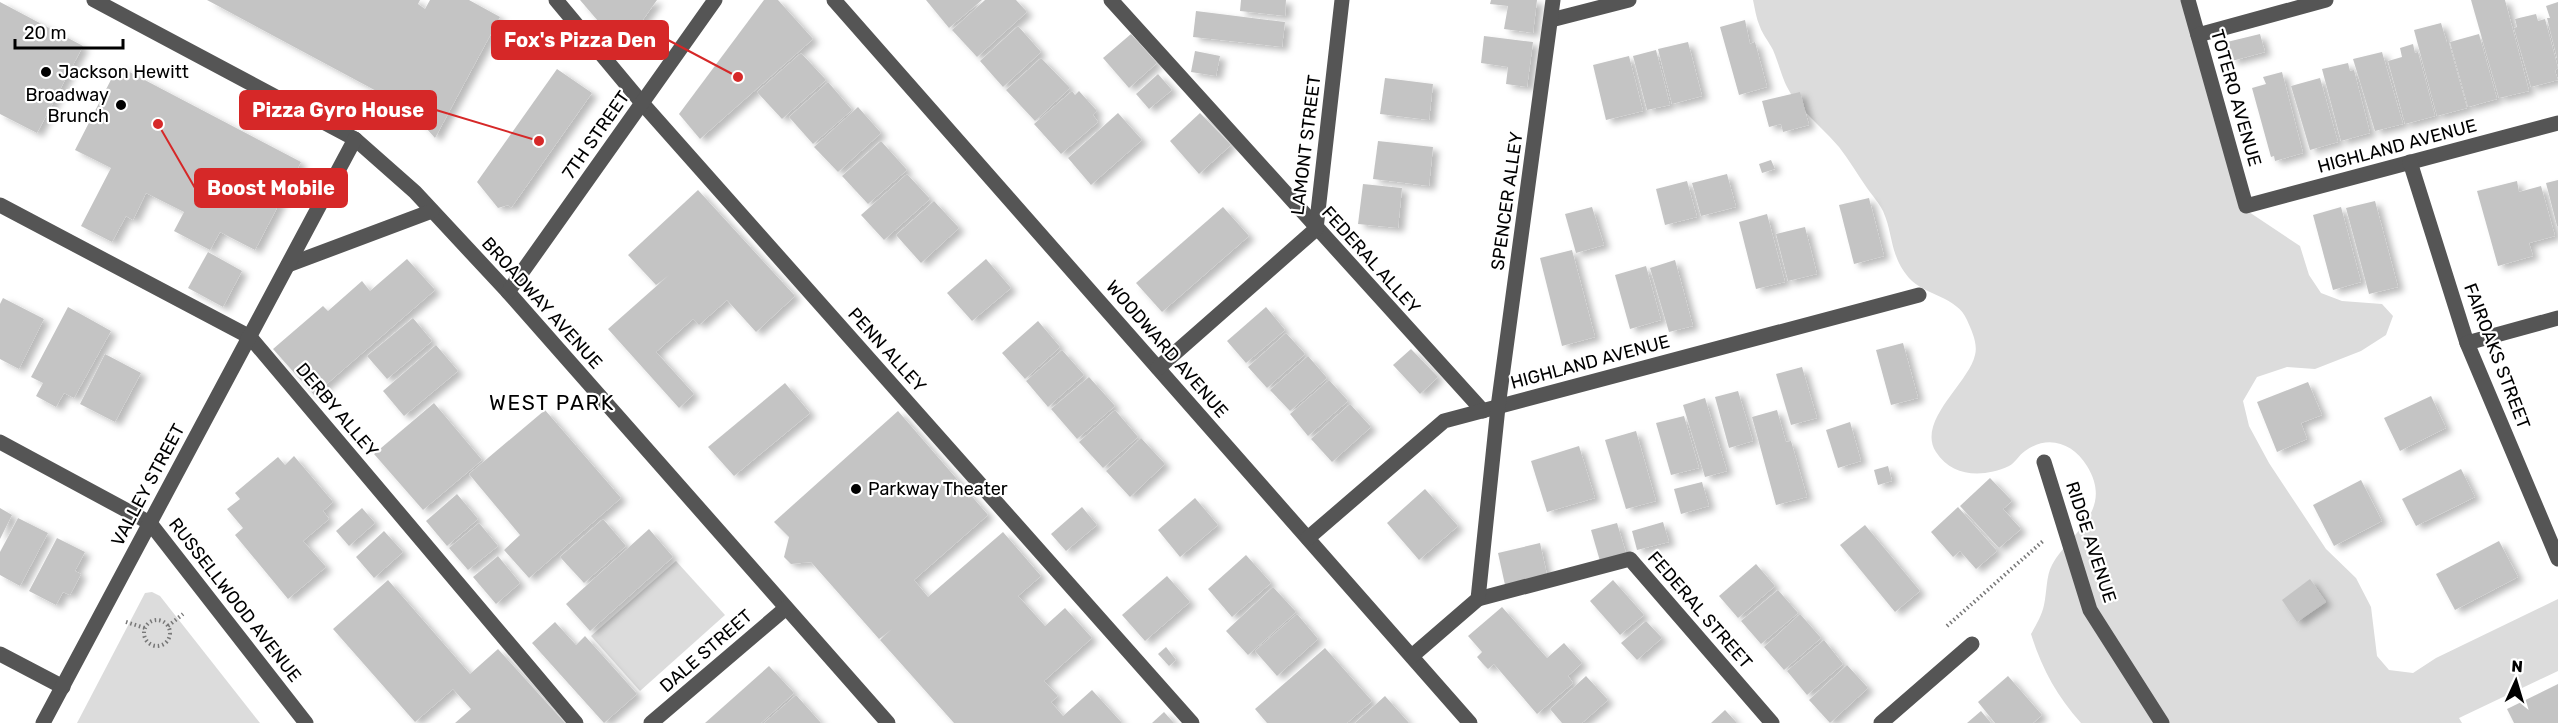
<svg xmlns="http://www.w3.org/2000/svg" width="2558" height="723" viewBox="0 0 2558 723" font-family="Rubik,sans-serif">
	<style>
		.green { fill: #dcdcdc }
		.building { fill: #c4c4c4; filter: url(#shadow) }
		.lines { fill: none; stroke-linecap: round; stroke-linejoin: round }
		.path { stroke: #777; stroke-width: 4; stroke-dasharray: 1.5 3; stroke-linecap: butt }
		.minor { stroke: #555; stroke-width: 15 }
		.poi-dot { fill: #000; stroke: #fff; stroke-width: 2 }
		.labels { text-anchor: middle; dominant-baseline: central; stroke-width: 4.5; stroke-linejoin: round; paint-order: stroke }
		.poi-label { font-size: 18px; fill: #000; stroke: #fff; text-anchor: start }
		.street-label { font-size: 18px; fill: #000; stroke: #fff }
		.quarter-label { font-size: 21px; letter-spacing: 1.5px; fill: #000; stroke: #fff }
		.leader { fill: none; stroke: #d62828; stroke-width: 2 }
		.callout-dot { fill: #d62828; stroke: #fff; stroke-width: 2 }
		.callout { fill: #d62828; stroke: #d62828; stroke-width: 2 }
		.callout-label { font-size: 20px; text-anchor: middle; font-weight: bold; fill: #fff }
	</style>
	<defs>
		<filter id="shadow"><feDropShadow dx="6" dy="4" stdDeviation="3" flood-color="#0004"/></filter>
	</defs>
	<rect width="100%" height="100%" fill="#fff"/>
	<g class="green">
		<path d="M1753 0H2184L2243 208 2300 246 2309 275 2321 293 2342 301 2382 304 2393 316 2386 335 2361 351 2315 369 2287 367 2257 377 2243 401 2249 426 2269 463 2326 549 2356 578 2371 607 2377 656 2389 670 2413 673 2436 658 2558 599V671L2459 718 2462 723H2081C2057 696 2042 669 2031 634 2036 625 2042 615 2044 605 2047 592 2046 576 2052 565 2069 533 2115 512 2087 466 2073 443 2048 434 2025 451 2019 455 2015 463 2009 466 1983 478 1952 477 1936 452 1916 421 1969 383 1975 355 1978 344 1972 331 1967 320 1958 297 1924 295 1909 278 1889 254 1894 236 1883 211 1879 203 1872 195 1867 188 1858 175 1849 160 1839 147 1827 133 1813 121 1801 107 1782 85 1783 74 1773 50 1769 42 1763 35 1760 27 1756 18 1755 9 1753 0Z"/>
		<polygon points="676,561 725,615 640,691 591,636"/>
		<polygon points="152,592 160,596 260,723 77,723 145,593"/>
	</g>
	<g class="building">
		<polygon points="207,0 420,0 418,4 425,9 430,0 469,0 500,17 435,138 408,108"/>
		<polygon points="580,0 657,0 622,49"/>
		<polygon points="764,0 778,0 813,39 700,139 679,114"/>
		<polygon points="926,0 982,0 949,28"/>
		<polygon points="985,0 1016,0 1027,12 977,57 952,30"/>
		<polygon points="1241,0 1286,0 1285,16 1240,11"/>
		<polygon points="1491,0 1537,0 1533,33 1504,29 1508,6 1490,4"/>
		<polygon points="2471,0 2505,0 2529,91 2499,98"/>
		<polygon points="0,2 83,46 37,133 0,114"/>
		<polygon points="2558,2 2558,58 2557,58 2547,18 2550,18 2546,6"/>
		<polygon points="1196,11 1285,22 1282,47 1193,37"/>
		<polygon points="2536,14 2538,21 2545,19 2558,68 2555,71 2558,80 2531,87 2514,28 2517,27 2515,19"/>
		<polygon points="1745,20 1750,44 1755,42 1767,87 1739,95 1720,27"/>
		<polygon points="2441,23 2447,43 2449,43 2467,108 2437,116 2414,30"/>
		<polygon points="1018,26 1041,52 1003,87 980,61"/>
		<polygon points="1131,34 1157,63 1129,88 1103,58"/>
		<polygon points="2260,34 2265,52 2232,61 2227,42"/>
		<polygon points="2479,34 2497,99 2468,107 2450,42"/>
		<polygon points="1484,36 1533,42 1527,87 1506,84 1508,67 1481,63"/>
		<polygon points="1688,42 1702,96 1672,104 1658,49"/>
		<polygon points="2413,44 2415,53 2418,52 2435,116 2405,124 2388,61 2402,57 2400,48"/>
		<polygon points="1656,50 1670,105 1647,110 1633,56"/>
		<polygon points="1195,51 1220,56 1216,76 1191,72"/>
		<polygon points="2382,52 2403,124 2375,131 2353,59"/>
		<polygon points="801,53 826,80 782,119 757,92"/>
		<polygon points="1629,56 1643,111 1606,120 1593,65"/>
		<polygon points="1041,58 1070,88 1035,121 1006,90"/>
		<polygon points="2348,63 2350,71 2354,70 2370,133 2341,141 2322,69"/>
		<polygon points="118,66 301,162 255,250 220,232 210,250 174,231 184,212 146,193 133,220 126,216 112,242 81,226 111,168 75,150"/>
		<polygon points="557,69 592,93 511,208 508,205 498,208 477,182"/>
		<polygon points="2282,72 2303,153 2275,161 2274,156 2271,157 2252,88 2266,84 2263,77"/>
		<polygon points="1158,74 1172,90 1149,109 1136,94"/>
		<polygon points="1385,78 1433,84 1429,120 1380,114"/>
		<polygon points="2320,78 2338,142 2310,150 2291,86"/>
		<polygon points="828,82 852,110 813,144 789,117"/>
		<polygon points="1072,91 1075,95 1079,91 1097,111 1093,115 1098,122 1061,154 1034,124"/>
		<polygon points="1800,92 1809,125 1783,132 1781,124 1769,127 1762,101"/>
		<polygon points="858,107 881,133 838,172 814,147"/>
		<polygon points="1118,113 1142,140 1091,185 1068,158"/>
		<polygon points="1200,113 1231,145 1199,174 1170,141"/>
		<polygon points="881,141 907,170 868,204 842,176"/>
		<polygon points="1378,141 1433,147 1429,186 1373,179"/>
		<polygon points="1771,160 1775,169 1762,173 1759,164"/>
		<polygon points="907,174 930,199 884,240 861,215"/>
		<polygon points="1727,174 1736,207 1701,216 1692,183"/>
		<polygon points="2558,180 2558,226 2557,226 2546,183"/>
		<polygon points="1687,181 1697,217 1665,225 1656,189"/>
		<polygon points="2517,181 2519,192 2541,186 2555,236 2529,243 2533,256 2498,266 2477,191"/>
		<polygon points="1363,184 1402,188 1398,228 1358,224"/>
		<polygon points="698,190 795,296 756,332 727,300 699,325 693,319 656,352 694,394 679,408 608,329 669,275 656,285 628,255"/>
		<polygon points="1869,198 1884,256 1854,264 1839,205"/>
		<polygon points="934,201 959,228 921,263 896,235"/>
		<polygon points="2375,201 2398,287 2369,294 2346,208"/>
		<polygon points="1223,207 1249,236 1162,312 1136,283"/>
		<polygon points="1592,207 1604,245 1576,253 1565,214"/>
		<polygon points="2341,207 2361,282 2333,290 2313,215"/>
		<polygon points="1767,214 1785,282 1756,289 1739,222"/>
		<polygon points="1805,227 1817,274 1788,281 1776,234"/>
		<polygon points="1572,250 1595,337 1562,346 1540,258"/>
		<polygon points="208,252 242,271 223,307 188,288"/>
		<polygon points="407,259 435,290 314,395 273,349 323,306 328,311 362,281 370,291"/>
		<polygon points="986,259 1011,288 972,321 947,293"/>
		<polygon points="1675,260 1693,326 1669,332 1650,268"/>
		<polygon points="1646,266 1661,320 1630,329 1615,275"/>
		<polygon points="3,298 44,319 19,369 0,359 0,304"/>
		<polygon points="68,307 111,331 74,398 64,393 56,407 36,396 43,383 31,377"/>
		<polygon points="1266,307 1285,330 1246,363 1227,341"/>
		<polygon points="413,318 432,341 387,379 367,356"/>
		<polygon points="1038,321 1060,347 1025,379 1002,353"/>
		<polygon points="1286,333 1305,354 1267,388 1248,367"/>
		<polygon points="1903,343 1918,398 1891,405 1876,350"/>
		<polygon points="436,345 458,371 404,416 383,391"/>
		<polygon points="1411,349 1438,377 1420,394 1393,365"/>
		<polygon points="1062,350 1084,375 1048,407 1026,381"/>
		<polygon points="105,354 141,373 115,422 80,404"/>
		<polygon points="1308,356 1327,378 1290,411 1270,390"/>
		<polygon points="1802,367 1817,418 1791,425 1776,374"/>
		<polygon points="1089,377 1115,406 1077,439 1051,409"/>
		<polygon points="1329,380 1348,401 1308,436 1290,414"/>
		<polygon points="2308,382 2322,415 2301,423 2307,439 2277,452 2257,402"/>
		<polygon points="785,383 810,413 734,476 708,447"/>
		<polygon points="1738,391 1753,441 1729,448 1715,397"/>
		<polygon points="2431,396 2446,428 2400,451 2384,418"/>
		<polygon points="1705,398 1727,471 1705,477 1683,405"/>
		<polygon points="434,403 482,460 423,510 374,454"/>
		<polygon points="1350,404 1371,427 1332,462 1311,439"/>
		<polygon points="545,410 621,498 529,578 504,550 520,535 469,474"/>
		<polygon points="1115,410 1138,437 1103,468 1079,442"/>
		<polygon points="1777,410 1786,442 1791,441 1807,497 1776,505 1752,417"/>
		<polygon points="898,411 988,515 914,580 928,597 1003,532 1041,576 1018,596 1045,626 1065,608 1092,638 1044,681 1058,696 1051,702 1063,716 1092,690 1122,723 954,723 880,640 892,629 879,639 811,562 791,564 784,557 789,537 774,522"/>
		<polygon points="1684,416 1699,468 1671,475 1656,423"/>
		<polygon points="1850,422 1861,461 1838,468 1826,430"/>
		<polygon points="1636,431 1656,501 1626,509 1605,440"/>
		<polygon points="1141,438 1165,464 1130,497 1106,471"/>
		<polygon points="1579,446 1595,498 1547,512 1531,461"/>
		<polygon points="294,456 333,502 323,511 329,519 303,541 326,567 288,599 235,535 243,528 227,509 240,499 235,493 278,457 285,465"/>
		<polygon points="1888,466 1892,481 1878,485 1874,470"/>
		<polygon points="2461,469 2475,497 2416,526 2402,499"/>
		<polygon points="1990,478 2012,501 2003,509 2021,529 1999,548 1960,506"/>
		<polygon points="2361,480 2382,521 2334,546 2313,505"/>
		<polygon points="1702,482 1709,506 1681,514 1674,489"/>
		<polygon points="1425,489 1458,526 1419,560 1387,523"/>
		<polygon points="457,494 478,519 447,546 426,521"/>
		<polygon points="1195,498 1218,525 1180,557 1158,530"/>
		<polygon points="1082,507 1097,525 1066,551 1051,534"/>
		<polygon points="1958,507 1997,551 1976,569 1960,551 1953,557 1931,532"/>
		<polygon points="0,508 12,515 0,539"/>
		<polygon points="362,508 375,523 349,546 336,531"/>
		<polygon points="18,518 48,533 20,586 0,575 0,552"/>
		<polygon points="603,519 626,546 584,583 560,557"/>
		<polygon points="1663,522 1669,542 1637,550 1632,531"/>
		<polygon points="479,523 498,546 468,570 449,548"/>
		<polygon points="1617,523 1626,553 1600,561 1591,530"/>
		<polygon points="1865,525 1920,591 1895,612 1840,545"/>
		<polygon points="649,529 673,557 590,631 566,604"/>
		<polygon points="384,531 403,552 374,578 356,557"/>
		<polygon points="57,538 85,552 75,571 81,574 70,595 63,592 56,605 29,591"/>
		<polygon points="2499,541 2518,577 2455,610 2436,574"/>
		<polygon points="1540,543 1547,575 1505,585 1498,553"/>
		<polygon points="1246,555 1271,583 1232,617 1208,589"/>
		<polygon points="498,556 520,583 496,604 473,577"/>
		<polygon points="1756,564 1775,586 1738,618 1719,596"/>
		<polygon points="1167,576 1190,602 1145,641 1122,615"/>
		<polygon points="2310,579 2326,602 2297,622 2282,600"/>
		<polygon points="388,580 470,674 498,649 565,723 455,723 471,709 453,689 415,722 333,629"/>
		<polygon points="1613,580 1644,615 1620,635 1590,601"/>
		<polygon points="1273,587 1296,612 1248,655 1226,631"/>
		<polygon points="1778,590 1798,613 1761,644 1741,621"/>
		<polygon points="1502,607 1547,658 1564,643 1582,663 1568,676 1573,683 1537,714 1494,664 1488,669 1483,664 1477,657 1482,652 1468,636"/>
		<polygon points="1297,614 1318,639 1277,676 1255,651"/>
		<polygon points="1800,614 1821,638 1784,670 1764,647"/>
		<polygon points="1646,621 1662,638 1637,660 1621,643"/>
		<polygon points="555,622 576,645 585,636 637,694 604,723 532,643"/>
		<polygon points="1824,640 1843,664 1807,695 1787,671"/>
		<polygon points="1166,647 1176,660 1169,666 1158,654"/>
		<polygon points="1325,648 1372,701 1347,723 1267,723 1255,709"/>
		<polygon points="1847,665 1868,688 1830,723 1809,700"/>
		<polygon points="769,666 794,693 761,723 705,723"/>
		<polygon points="1586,676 1608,700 1582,723 1562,723 1550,709"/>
		<polygon points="2008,676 2042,715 2033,723 1995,723 1978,702"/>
		<polygon points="2558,684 2558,723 2514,723 2507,709"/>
		<polygon points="796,695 821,723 764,723"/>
		<polygon points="1385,696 1409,723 1355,723"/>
		<polygon points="1725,710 1737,723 1711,723"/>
		<polygon points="1981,711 1991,723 1967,723"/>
		<polygon points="1164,712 1174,723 1152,723"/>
	</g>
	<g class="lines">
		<g class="path">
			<circle cx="157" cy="633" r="13"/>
			<polyline points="126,622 145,628"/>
			<polyline points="168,626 183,614"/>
			<polyline points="1947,626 2043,541"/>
		</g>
		<g class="minor">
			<polyline points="94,0 355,139 415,192 508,292 888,723"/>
			<polyline points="556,0 642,103 1192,723"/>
			<polyline points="834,0 1470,723"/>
			<polyline points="1111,0 1483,411"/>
			<polyline points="2188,0 2246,206 2558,123"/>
			<polyline points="1551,20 1629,0"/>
			<polyline points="2198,35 2326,0"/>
			<polyline points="2410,162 2467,343 2558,559"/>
			<polyline points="0,205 250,337 576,723"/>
			<polyline points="288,265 432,211"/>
			<polyline points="508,292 715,0"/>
			<polyline points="2467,343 2558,318"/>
			<polyline points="1158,368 1316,229 1342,0"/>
			<polyline points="0,442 150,523 306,723"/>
			<polyline points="2044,462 2090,610 2162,723"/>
			<polyline points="1308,538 1444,421 1919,295"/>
			<polyline points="1478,599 1630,559 1772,723"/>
			<polyline points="0,654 63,687"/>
			<polyline points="1412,656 1478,599 1498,407 1553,0"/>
			<polyline points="43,723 355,139"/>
			<polyline points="651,723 786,608"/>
			<polyline points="1881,723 1972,644"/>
		</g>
	</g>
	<g class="poi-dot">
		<circle cx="46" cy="72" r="6"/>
		<circle cx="121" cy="105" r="6"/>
		<circle cx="856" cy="489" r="6"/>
	</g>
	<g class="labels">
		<g class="poi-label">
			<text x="58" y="72">Jackson Hewitt</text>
			<text x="109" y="95" text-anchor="end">Broadway<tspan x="109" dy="21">Brunch</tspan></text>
			<text x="868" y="489">Parkway Theater</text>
		</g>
		<g class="street-label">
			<text transform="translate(2236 98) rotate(74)">TOTERO AVENUE</text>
			<text transform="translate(596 135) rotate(-55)">7TH STREET</text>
			<text transform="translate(1306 145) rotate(-83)">LAMONT STREET</text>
			<text transform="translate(2397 146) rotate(-15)">HIGHLAND AVENUE</text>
			<text transform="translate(1507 201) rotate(-82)">SPENCER ALLEY</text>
			<text transform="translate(1371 260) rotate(48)">FEDERAL ALLEY</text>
			<text transform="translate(542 303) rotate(48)">BROADWAY AVENUE</text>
			<text transform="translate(1167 349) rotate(49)">WOODWARD AVENUE</text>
			<text transform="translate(887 350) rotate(48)">PENN ALLEY</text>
			<text transform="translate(2497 356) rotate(69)">FAIROAKS STREET</text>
			<text transform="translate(1590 362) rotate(-15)">HIGHLAND AVENUE</text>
			<text transform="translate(337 410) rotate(50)">DERBY ALLEY</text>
			<text transform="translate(148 485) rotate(-62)">VALLEY STREET</text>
			<text transform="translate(2091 542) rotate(72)">RIDGE AVENUE</text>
			<text transform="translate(235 600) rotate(52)">RUSSELLWOOD AVENUE</text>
			<text transform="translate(1700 610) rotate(49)">FEDERAL STREET</text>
			<text transform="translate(706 651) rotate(-41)">DALE STREET</text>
		</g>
		<g class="quarter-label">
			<text x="552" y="402">WEST PARK</text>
		</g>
	</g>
	<path class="leader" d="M738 77L668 40M539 141L436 110M158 124L195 188"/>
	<g class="callout-dot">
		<circle cx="738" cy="77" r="6"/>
		<circle cx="539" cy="141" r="6"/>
		<circle cx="158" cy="124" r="6"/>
	</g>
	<g class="callout">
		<rect x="492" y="21" width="176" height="38" rx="6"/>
		<rect x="240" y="91" width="196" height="38" rx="6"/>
		<rect x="195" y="169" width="152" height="38" rx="6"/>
	</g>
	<g class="callout-label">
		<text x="580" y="47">Fox's Pizza Den</text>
		<text x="338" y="117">Pizza Gyro House</text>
		<text x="271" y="195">Boost Mobile</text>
	</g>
	<g transform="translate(2516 681) rotate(4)" stroke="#ffffff" stroke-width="4.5" paint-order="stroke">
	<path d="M0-4.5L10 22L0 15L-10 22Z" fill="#000000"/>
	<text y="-9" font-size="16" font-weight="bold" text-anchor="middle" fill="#000000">N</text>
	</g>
	<path d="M15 39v9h108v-9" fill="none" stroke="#000000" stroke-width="3"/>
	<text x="24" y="39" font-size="18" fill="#000000" stroke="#ffffff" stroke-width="4.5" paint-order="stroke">20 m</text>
</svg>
